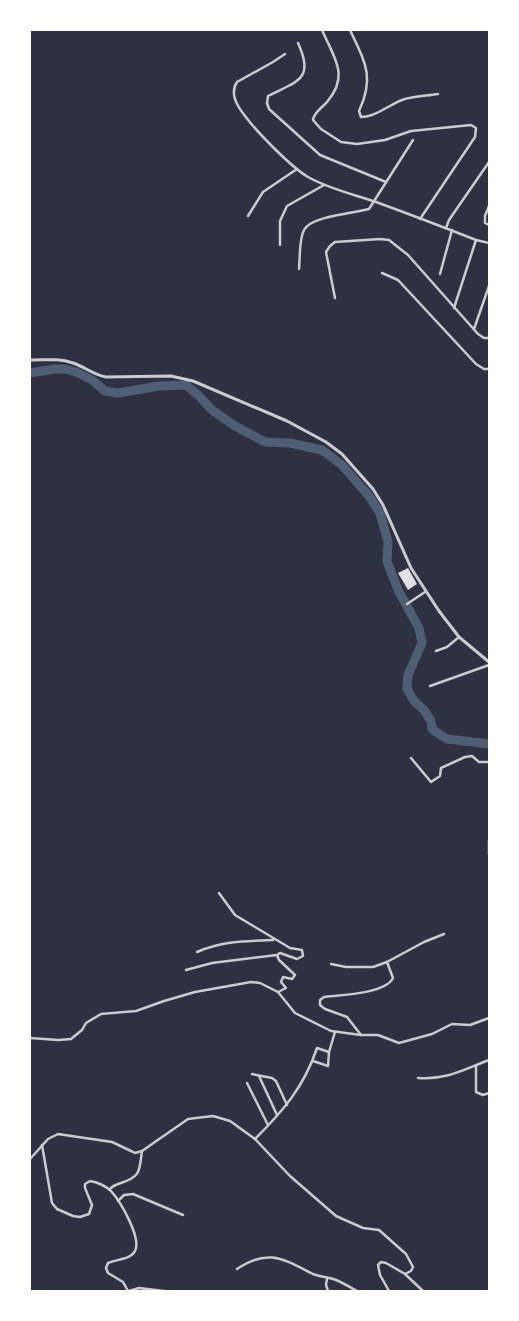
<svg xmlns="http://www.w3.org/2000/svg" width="519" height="1321" viewBox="0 0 519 1321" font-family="Rubik,sans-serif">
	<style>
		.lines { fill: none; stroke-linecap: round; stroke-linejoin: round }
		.river { stroke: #4f5d75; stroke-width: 9 }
		.building { fill: #e0e0e3 }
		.minor { stroke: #caccd0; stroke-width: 2.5 }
		.tertiary { stroke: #caccd0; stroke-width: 3 }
	</style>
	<rect width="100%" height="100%" fill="#2d3142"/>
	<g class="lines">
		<polyline class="river" points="30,373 55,369 65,369 76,372 92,380 105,391 118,393 159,386 186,385 199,396 212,410 235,426 265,442 290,443 322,450 342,465 369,496 380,513 388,542 387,561 398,590 419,628 422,643 408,675 407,689 414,701 424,710 431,721 432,729 447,739 489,744"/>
	</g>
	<polygon class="building" points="408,568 417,584 408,590 398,573"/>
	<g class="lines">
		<g class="minor">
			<path d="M322 30C334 58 350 75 327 102 322 108 314 112 313 120L321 129 341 142 357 144 385 140 411 131 471 125 476 128 475 137 420 219"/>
			<path d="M350 30C365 62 375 77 359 111L361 117C375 117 389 105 402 100 413 96 426 96 438 94"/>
			<path d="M298 43C315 80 297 81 268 96L267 103 269 109 320 155 386 182"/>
			<path d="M285 54 273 62 237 82C229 94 238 107 245 116 257 132 291 167 308 177 329 189 353 194 376 202 409 214 443 227 476 240L489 243"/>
			<polyline points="489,206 485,216 485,223 489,225"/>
			<polyline points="248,216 263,192 297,169"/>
			<polyline points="446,228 449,220 489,162"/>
			<polyline points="280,245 280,221 287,206 324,185"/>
			<path d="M299 269C300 259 299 239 304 230 311 216 355 213 369 209L413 140"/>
			<polyline points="382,273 398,280 476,364 484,369 489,369"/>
			<polyline points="440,274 452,230"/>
			<polyline points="335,298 326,252 330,246 335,242 380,239 389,240 408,255 478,334 484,338 489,338"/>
			<polyline points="454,308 476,240"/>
			<polyline points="474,329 489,286"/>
			<polyline points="407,604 425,592"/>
			<polyline points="436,651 447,647 459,637"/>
			<polyline points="430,686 489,665"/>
			<polyline points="411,758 431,782 440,776 441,768 465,757 472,756 479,762 489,762"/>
			<polyline points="489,840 489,854"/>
			<path d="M197 952C223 941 245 941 273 940"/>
			<polyline points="277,955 279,960 295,975 292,979 283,977 281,982 286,988 278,992"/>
			<polyline points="331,964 346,967 373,967 387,962 424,942 444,934"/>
			<polyline points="186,970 212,963 277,955 280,953 297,959 303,956 302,950 290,948 235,915 219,893"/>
			<path d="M361 1035 347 1017 325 1009 320 1005V1000L324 997C340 995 385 994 393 978L387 962"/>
			<polyline points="30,1038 58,1040 71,1039 82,1030 86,1023 101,1014 136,1011 164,1001 195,992 251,982 260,983 278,992 295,1013 331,1031 361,1035 378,1035 399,1043 432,1034 452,1024 470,1025 489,1018"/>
			<polyline points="313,1061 328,1066 329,1052 335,1032"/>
			<polyline points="476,1065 476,1092 483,1095 489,1093"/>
			<polyline points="252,1074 272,1078 276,1081 287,1105"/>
			<polyline points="259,1076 277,1115"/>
			<path d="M418 1078C446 1080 463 1070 489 1060"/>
			<polyline points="247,1083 268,1125"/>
			<path d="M255 1139C283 1111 304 1087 317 1048L329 1052"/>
			<path d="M42 1145 52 1203 57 1209 73 1216 80 1217 89 1214 92 1205 85 1188V1184L90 1181C97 1182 106 1186 111 1191 120 1201 142 1238 135 1251 130 1260 117 1259 108 1263L106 1268 108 1273 123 1282 128 1291"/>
			<polyline points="30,1159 48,1139 58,1134 112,1142 131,1151 135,1153 142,1151 188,1119 213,1116 230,1121 255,1139 290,1176 336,1216 363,1228 379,1230 406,1254 413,1267 411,1271 405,1274 386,1263 381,1262 378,1265 380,1275 389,1291"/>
			<path d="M110 1189C113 1185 116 1185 121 1183 142 1176 139 1170 142 1151"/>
			<polyline points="118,1201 124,1195 133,1194 183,1215"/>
			<path d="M237 1269C268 1248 283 1259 313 1274 321 1277 329 1277 336 1280 343 1283 350 1287 357 1291"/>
			<polyline points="405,1274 423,1291"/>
			<polyline points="327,1279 326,1285 328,1291"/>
			<polyline points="129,1291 139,1288 164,1291"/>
		</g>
		<path class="tertiary" d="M30 360C46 360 58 358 73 363 85 367 94 375 106 377L171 376 193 381 287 421 326 442 342 454 373 489 383 505 411 568 439 611 459 637 489 662"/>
	</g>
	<rect width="519" height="1321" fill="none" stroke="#ffffff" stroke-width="62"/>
</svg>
